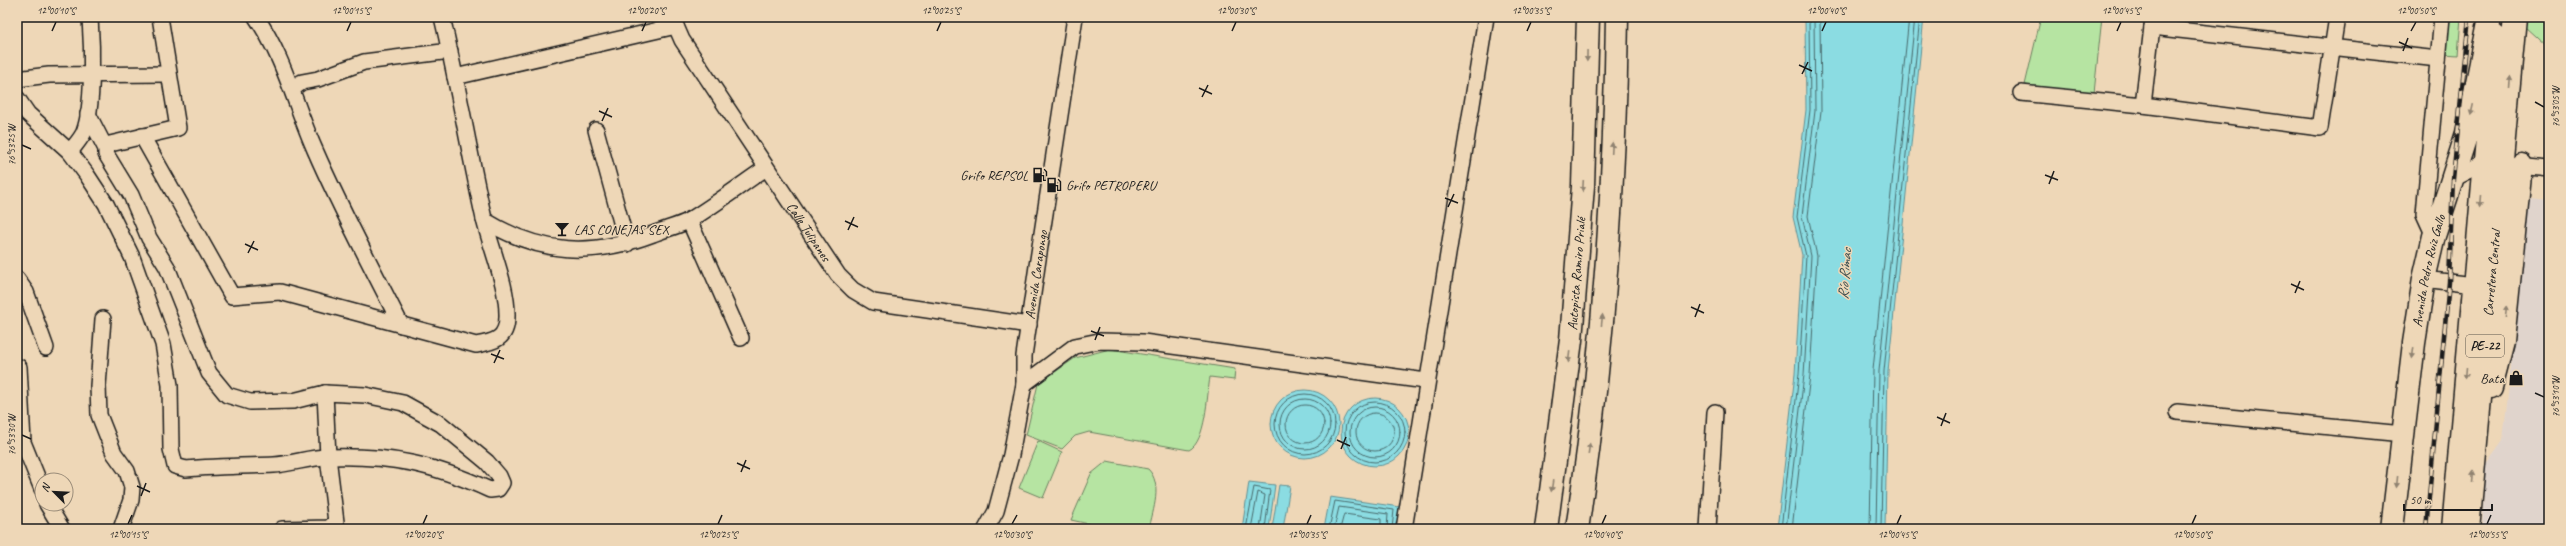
<svg xmlns="http://www.w3.org/2000/svg" width="2566" height="546" viewBox="0 0 2566 546" font-family="Caveat,sans-serif">
	<style>
		.built { fill: #e0d4cc }
		.green { fill: #b6e4a2; stroke: #69805f }
		.water { fill: #8bdce2; stroke: #5f8f93 }
		.lines { fill: none; stroke-linecap: round; stroke-linejoin: round }
		.shore { stroke: #48696b; stroke-width: 1 }
		.minor-casing { stroke: #1c1c1c; stroke-width: 18 }
		.major-casing { stroke: #1c1c1c; stroke-width: 23 }
		.highway-casing { stroke: #1c1c1c; stroke-width: 25 }
		.minor { stroke: #eed7b7; stroke-width: 15 }
		.major { stroke: #eed7b7; stroke-width: 20 }
		.highway { stroke: #eed7b7; stroke-width: 22 }
		.rail-casing { stroke: #1c1c1c; stroke-width: 4.5 }
		.rail { stroke: #eed7b7; stroke-width: 3; stroke-dasharray: 9; stroke-linecap: butt }
		.oneway { fill: #908371 }
		.ticks { fill: none; stroke: #1c1c1c; stroke-width: 1.5 }
		.labels { text-anchor: middle; dominant-baseline: central; stroke-width: 3; stroke-linejoin: round; paint-order: stroke }
		.shield { fill: #eed7b7; stroke: #5b544a; stroke-width: 1 }
		.shield-label { font-size: 13px; font-weight: bold; fill: #1c1c1c }
		.poi-label { font-size: 14px; fill: #1c1c1c; stroke: #eed7b7; text-anchor: end }
		.street-label { font-size: 14px; fill: #1c1c1c; stroke: #eed7b7 }
		.water-label { font-size: 15px; font-style: italic; fill: #384c4e; stroke: #eed7b7 }
		.neatline { fill: none; stroke: #1c1c1c; stroke-width: 1.5 }
		.ticks-label { font-size: 10px; text-anchor: middle; fill: #1c1c1c }
	</style>
	<rect width="100%" height="100%" fill="#eed7b7"/>
	<filter id="ink" filterUnits="userSpaceOnUse"><feTurbulence type="fractalNoise" baseFrequency=".025" numOctaves="2"/><feDisplacementMap in="SourceGraphic" scale="8" xChannelSelector="R" yChannelSelector="G"/><feConvolveMatrix kernelMatrix="1 2 1 2 8 2 1 2 1" color-interpolation-filters="sRGB"/></filter>
	<g filter="url(#ink)">
		<polygon class="built" points="2529,198 2549,200 2549,529 2482,529 2485,465 2503,440"/>
		<g class="green">
			<polygon points="2041,17 2102,17 2094,93 2025,85"/>
			<polygon points="2447,17 2461,17 2458,55 2444,54"/>
			<polygon points="2524,17 2549,17 2549,49 2524,26"/>
			<path d="M1110 349 1235 369 1234 380 1210 377C1207 395 1206 442 1189 450L1089 432 1075 436 1062 449 1026 435 1038 384 1075 358Z"/>
			<polygon points="1038,441 1062,452 1043,498 1019,488"/>
			<path d="M1107 461 1148 469C1163 484 1153 510 1149 529H1088L1089 524 1071 520 1091 474Z"/>
		</g>
		<g class="water">
			<polygon points="1805,17 1924,17 1888,371 1885,529 1777,529 1795,374 1802,255 1793,217 1806,110"/>
			<circle cx="1305" cy="424" r="34"/>
			<circle cx="1375" cy="432" r="34"/>
			<polygon points="1249,482 1275,485 1269,529 1242,529"/>
			<polygon points="1279,485 1290,486 1283,529 1272,529"/>
			<polygon points="1330,497 1400,507 1396,529 1324,529"/>
		</g>
		<g class="lines">
			<g class="shore">
				<circle cx="1305" cy="424" r="30"/>
				<circle cx="1305" cy="424" r="25"/>
				<circle cx="1375" cy="432" r="30"/>
				<circle cx="1305" cy="424" r="19"/>
				<circle cx="1375" cy="432" r="25"/>
				<circle cx="1375" cy="432" r="19"/>
				<polyline points="1246,529 1254,487 1270,490 1265,529"/>
				<polyline points="1251,529 1258,492 1265,495 1260,529"/>
				<polyline points="1329,529 1335,501 1394,510 1392,529"/>
				<polyline points="1334,529 1339,507 1388,514 1387,529"/>
				<polyline points="1340,529 1344,514 1381,519 1381,529"/>
				<polyline points="1781,529 1799,374 1806,256 1797,217 1810,110 1809,17"/>
				<polyline points="1786,529 1804,375 1811,256 1802,216 1815,111 1814,17"/>
				<polyline points="1792,529 1810,375 1817,256 1808,216 1821,111 1820,17"/>
				<polyline points="1870,529 1873,370 1909,17"/>
				<polyline points="1876,529 1879,371 1915,17"/>
				<polyline points="1881,529 1884,371 1920,17"/>
			</g>
			<g class="minor-casing">
				<g id="minor">
					<path d="M256 17C284 57 295 105 315 150 341 210 372 267 401 325"/>
					<path id="s1" d="M672 17 682 40 838 275 853 290 873 302 1029 325"/>
					<polyline points="2152,27 2438,59"/>
					<polyline points="455,77 676,26"/>
					<polyline points="17,79 49,75 168,74"/>
					<polyline points="292,89 302,82 318,79 364,62 450,51"/>
					<polyline points="2021,93 2143,105 2320,128 2337,17"/>
					<path d="M17 98 28 114 70 152 87 175 106 204 132 257 163 344 170 385 171 449 175 466 186 469C216 466 245 466 274 465 292 464 310 457 328 457 391 455 433 464 490 490L498 489 502 483 499 476 487 462 441 424 403 403 365 395 325 393 293 401 250 402 227 395 209 373 167 267 149 238 131 195 106 154V149L88 114"/>
					<polyline points="2143,105 2153,18"/>
					<polyline points="596,130 627,244"/>
					<path d="M142 136 232 296 280 292 476 345C494 342 507 339 507 317 508 287 491 249 484 219 469 152 458 84 442 17"/>
					<polyline points="106,149 110,144 178,128 160,17"/>
					<path d="M70 152C74 146 81 139 84 132 94 106 92 45 90 17"/>
					<polyline points="2453,179 2484,163 2549,169"/>
					<path d="M484 220C541 255 592 257 653 234 665 229 679 226 690 220 716 204 741 185 766 168"/>
					<polyline points="689,220 741,338"/>
					<polyline points="2434,236 2424,214 2442,17"/>
					<polyline points="17,279 26,292 46,348"/>
					<polyline points="2424,279 2473,285"/>
					<polyline points="103,319 98,386 99,415 114,453 127,471 132,487 131,500 121,529"/>
					<polyline points="19,367 23,442 42,489"/>
					<polyline points="1024,384 1075,346 1099,341 1143,342 1426,381"/>
					<polyline points="2177,412 2403,434"/>
					<polyline points="47,504 62,529"/>
					<polyline points="282,529 329,528 336,522 328,457 325,393"/>
					<path id="s2" d="M986 529 996 511 1011 455 1024 384V356L1037 266 1075 17"/>
					<polyline points="1404,529 1486,17"/>
					<polyline points="1708,529 1715,412"/>
				</g>
			</g>
			<g class="major-casing">
				<polyline id="major" points="2452,529 2495,35"/>
			</g>
			<g class="highway-casing">
				<g id="highway">
					<polyline points="2491,387 2503,341 2521,165"/>
					<path id="s3" d="M1546 529 1571 340 1583 186 1588 17"/>
					<path d="M1577 529C1603 360 1615 188 1617 17"/>
					<path id="s4" d="M2392 529 2414 343 2424 279 2434 236 2467 133 2490 17"/>
					<path id="s5" d="M2468 529 2515 17"/>
				</g>
			</g>
			<use href="#minor" class="minor"/>
			<use href="#major" class="major"/>
			<use href="#highway" class="highway"/>
			<g class="rail-casing">
				<polyline id="rail" points="2426,529 2449,282 2453,179 2469,17"/>
			</g>
			<use href="#rail" class="rail"/>
		</g>
		<defs><path id="oneway-solid" d="M-6-.8H1V-3.2L6.5 0L1 3.2V.8H-6Z"/></defs>
		<g class="oneway">
			<use href="#oneway-solid" transform="translate(1587 56) rotate(91)"/>
			<use href="#oneway-solid" transform="translate(2510 82) rotate(-85)"/>
			<use href="#oneway-solid" transform="translate(2472 110) rotate(103)"/>
			<use href="#oneway-solid" transform="translate(1612 148) rotate(-87)"/>
			<use href="#oneway-solid" transform="translate(1583 186) rotate(93)"/>
			<use href="#oneway-solid" transform="translate(2480 201) rotate(95)"/>
			<use href="#oneway-solid" transform="translate(2506 312) rotate(-84)"/>
			<use href="#oneway-solid" transform="translate(1602 320) rotate(-84)"/>
			<use href="#oneway-solid" transform="translate(2413 353) rotate(97)"/>
			<use href="#oneway-solid" transform="translate(1569 357) rotate(97)"/>
			<use href="#oneway-solid" transform="translate(2466 373) rotate(95)"/>
			<use href="#oneway-solid" transform="translate(1589 449) rotate(-82)"/>
			<use href="#oneway-solid" transform="translate(2473 476) rotate(-85)"/>
			<use href="#oneway-solid" transform="translate(2397 482) rotate(96)"/>
			<use href="#oneway-solid" transform="translate(1552 486) rotate(98)"/>
		</g>
	</g>
	<path class="ticks" d="M52 31 56 22M347 31 351 22M642 31 646 22M937 31 941 22M1232 31 1236 22M1527 31 1531 22M1822 31 1826 22M2117 31 2121 22M2411 31 2416 22M2399 42 2412 48M2403 51 2408 38M1799 65 1812 71M1802 74 1808 62M1199 88 1212 94M1202 97 1208 85M2535 102 2544 107M599 111 612 117M602 121 608 108M22 145 31 149M2045 175 2058 180M2049 184 2054 171M1445 198 1458 203M1448 207 1454 194M845 221 858 227M848 230 854 217M245 244 258 250M248 253 254 241M2291 284 2304 290M2295 293 2300 281M1691 307 1704 313M1695 317 1700 304M1091 331 1104 336M1095 340 1100 327M491 354 504 359M494 363 500 350M2535 393 2544 397M1937 417 1950 423M1941 426 1946 413M22 435 31 439M1337 440 1350 446M1341 449 1346 437M737 463 750 469M741 472 746 460M137 486 150 492M141 496 146 483M128 524 132 515M423 524 427 515M718 524 722 515M1012 524 1017 515M1307 524 1311 515M1602 524 1606 515M1897 524 1901 515M2192 524 2196 515M2487 524 2491 515"/>
	<defs>
		<g id="fuel-bare" transform="scale(1.2)"><path d="M-5.5-6h7V0h2V4h1.3V-2.5L3-4.5l.8-.8L6-3V5H2.5V1h-1V6h-7ZM-4.2-4.7v3.2H.2V-4.7Z" fill="#1c1c1c" stroke="#eed7b7" stroke-width="2.5" paint-order="stroke"/></g>
		<g id="bar-bare" transform="scale(1.2)"><path d="M-6-5H6L.8 .8V4.5H3.5V6h-7V4.5H-.8V.8Z" fill="#1c1c1c" stroke="#eed7b7" stroke-width="2.5" paint-order="stroke"/></g>
		<g id="shop-bare" transform="scale(1.2)"><path d="M-5-2.5h2.3a2.7 3.5 0 0 1 5.4 0H5L5.5 6h-11ZM-1.5-2.5h3a1.5 2.3 0 0 0-3 0Z" fill="#1c1c1c" stroke="#eed7b7" stroke-width="2.5" paint-order="stroke"/></g>
	</defs>
	<g fill-rule="evenodd">
		<use href="#fuel-bare" x="1040" y="175"/>
		<use href="#fuel-bare" x="1054" y="185"/>
		<use href="#bar-bare" x="562" y="229"/>
		<use href="#shop-bare" x="2516" y="378"/>
	</g>
	<g class="labels">
		<rect class="shield" x="2466" y="335" width="38" height="22" rx="3"/>
		<g class="shield-label">
			<text x="2485" y="346">PE-22</text>
		</g>
		<g class="poi-label">
			<text x="1028" y="175">Grifo REPSOL</text>
			<text x="1066" y="185" text-anchor="start">Grifo PETROPERU</text>
			<text x="574" y="229" text-anchor="start">LAS CONEJAS SEX</text>
			<text x="2504" y="378">Bata</text>
		</g>
		<g class="street-label">
			<text stroke="none"><textPath href="#s1" startOffset="255">Calle Tulipanes</textPath></text>
			<text stroke="none"><textPath href="#s4" startOffset="261">Avenida Pedro Ruiz Gallo</textPath></text>
			<text stroke="none"><textPath href="#s5" startOffset="257">Carretera Central</textPath></text>
			<text stroke="none"><textPath href="#s3" startOffset="257">Autopista Ramiro Prialé</textPath></text>
			<text stroke="none"><textPath href="#s2" startOffset="261">Avenida Carapongo</textPath></text>
		</g>
		<g class="water-label">
			<text transform="translate(1845 274) rotate(-86)">Río Rímac</text>
		</g>
	</g>
	<rect width="2566" height="546" fill="none" stroke="#eed7b7" stroke-width="44"/>
	<g transform="translate(54 492) rotate(294)"><circle r="19" fill="#eed7b7" stroke="#9a8c79"/>
	<path d="M0-3L7 15L0 10L-7 15Z" fill="#1c1c1c"/>
	<text y="-6" font-size="11" font-weight="bold" text-anchor="middle" fill="#1c1c1c">N</text>
	</g>
	<path d="M2404 504v6h88v-6" fill="none" stroke="#1c1c1c" stroke-width="2"/>
	<text x="2410" y="504" font-size="12" fill="#1c1c1c" stroke="#eed7b7" stroke-width="3" paint-order="stroke">50 m</text>
	<rect x="22" y="22" width="2522" height="502" class="neatline"/>
	<g class="ticks-label">
		<text x="56" y="14">12°00'10"S</text>
		<text x="351" y="14">12°00'15"S</text>
		<text x="646" y="14">12°00'20"S</text>
		<text x="941" y="14">12°00'25"S</text>
		<text x="1236" y="14">12°00'30"S</text>
		<text x="1531" y="14">12°00'35"S</text>
		<text x="1826" y="14">12°00'40"S</text>
		<text x="2121" y="14">12°00'45"S</text>
		<text x="2416" y="14">12°00'50"S</text>
		<text transform="translate(2555 107) rotate(-90)" y="4">76°53'05"W</text>
		<text transform="translate(11 145) rotate(-90)" y="4">76°53'25"W</text>
		<text transform="translate(2555 397) rotate(-90)" y="4">76°53'10"W</text>
		<text transform="translate(11 435) rotate(-90)" y="4">76°53'30"W</text>
		<text x="128" y="538">12°00'15"S</text>
		<text x="423" y="538">12°00'20"S</text>
		<text x="718" y="538">12°00'25"S</text>
		<text x="1012" y="538">12°00'30"S</text>
		<text x="1307" y="538">12°00'35"S</text>
		<text x="1602" y="538">12°00'40"S</text>
		<text x="1897" y="538">12°00'45"S</text>
		<text x="2192" y="538">12°00'50"S</text>
		<text x="2487" y="538">12°00'55"S</text>
	</g>
</svg>
